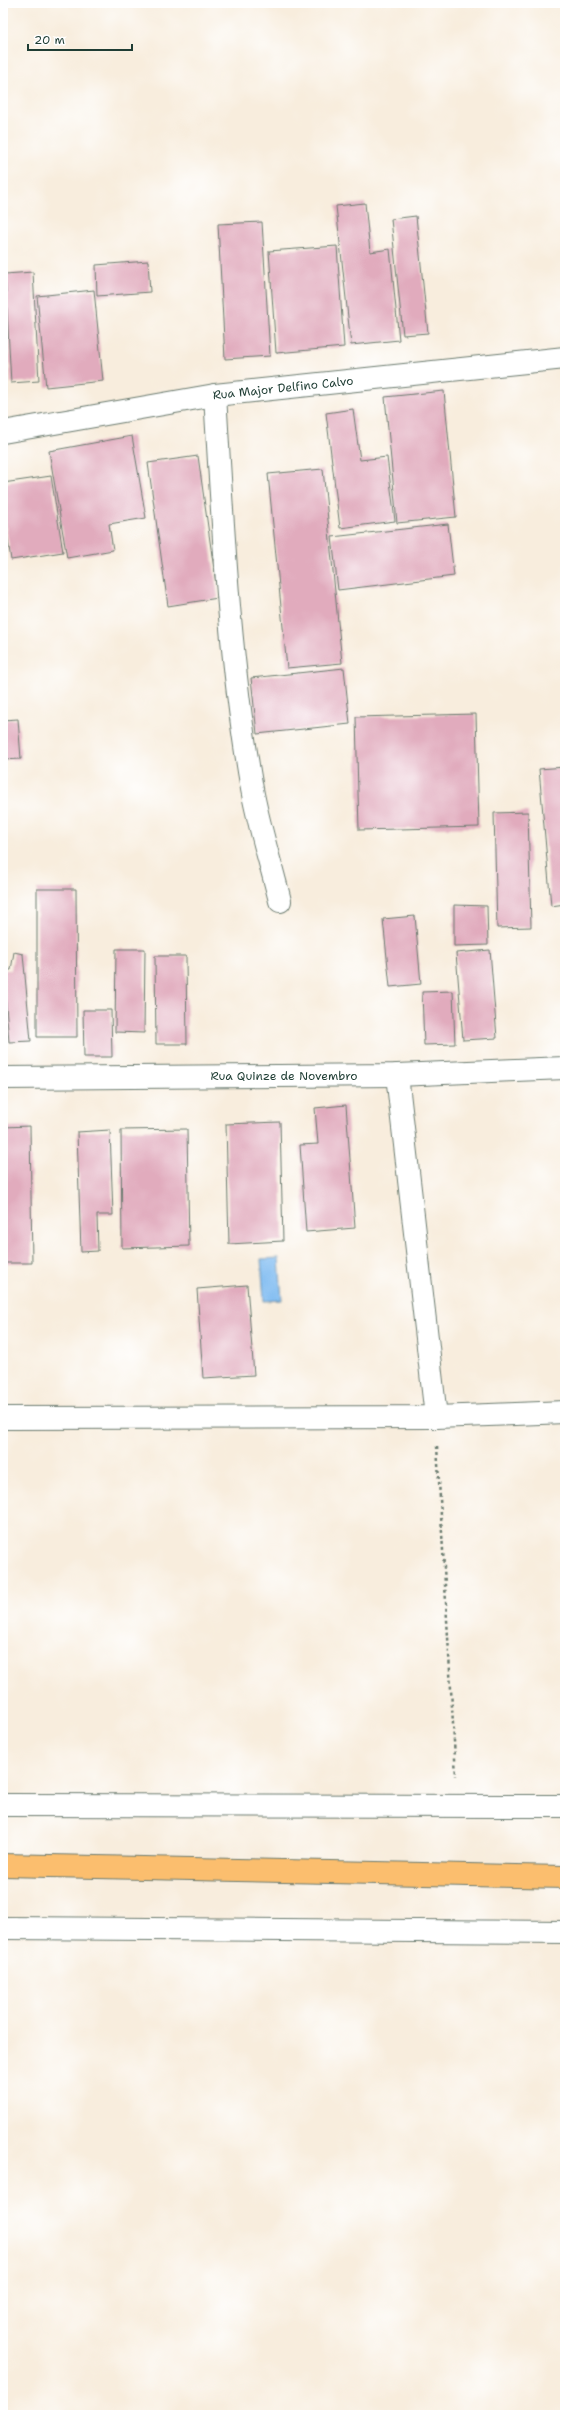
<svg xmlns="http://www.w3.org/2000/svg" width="568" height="2418" viewBox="0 0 568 2418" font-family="'Shantell Sans',sans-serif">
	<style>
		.water { fill: #7fbbf1; stroke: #4f7c92 }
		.building { fill: #e1abbd }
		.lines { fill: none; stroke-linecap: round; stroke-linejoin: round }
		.minor-casing { stroke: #6b7b6f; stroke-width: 24 }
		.tertiary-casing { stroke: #6b7b6f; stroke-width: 24 }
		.primary-casing { stroke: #6b7b6f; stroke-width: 24 }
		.path { stroke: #6b7b6f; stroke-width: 2.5; stroke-dasharray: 3 3; stroke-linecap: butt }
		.minor { stroke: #fff; stroke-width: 22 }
		.tertiary { stroke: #fff; stroke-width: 22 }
		.primary { stroke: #fbbe6e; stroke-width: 22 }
		.labels { text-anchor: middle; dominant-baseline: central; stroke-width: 4; stroke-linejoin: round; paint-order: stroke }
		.street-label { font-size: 12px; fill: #1f3d34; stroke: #fff }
	</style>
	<rect width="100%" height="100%" fill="#fff"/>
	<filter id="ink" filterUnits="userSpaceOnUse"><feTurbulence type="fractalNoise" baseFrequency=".025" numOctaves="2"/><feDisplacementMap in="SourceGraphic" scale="8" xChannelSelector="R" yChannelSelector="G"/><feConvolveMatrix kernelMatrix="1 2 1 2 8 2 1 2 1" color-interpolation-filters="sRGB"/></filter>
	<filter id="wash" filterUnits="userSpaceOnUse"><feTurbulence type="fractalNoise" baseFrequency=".012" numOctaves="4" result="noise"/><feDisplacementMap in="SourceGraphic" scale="16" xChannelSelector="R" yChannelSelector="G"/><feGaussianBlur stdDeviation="0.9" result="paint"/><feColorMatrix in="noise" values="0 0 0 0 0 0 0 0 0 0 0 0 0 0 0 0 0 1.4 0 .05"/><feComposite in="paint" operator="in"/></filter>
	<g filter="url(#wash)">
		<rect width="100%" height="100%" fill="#f8eddd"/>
		<polygon class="water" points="279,1258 282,1300 264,1301 261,1259"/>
		<g id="blocks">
			<g class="building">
				<polygon points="365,203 370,252 390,249 399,340 351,345 336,206"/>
				<polygon points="416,216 428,333 403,335 391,219"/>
				<polygon points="262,222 270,356 225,359 218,224"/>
				<polygon points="337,246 344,347 276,353 269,251"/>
				<polygon points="148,261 150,292 97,296 96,265"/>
				<polygon points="33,272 39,381 11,383 5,274"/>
				<polygon points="94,290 103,381 46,387 37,296"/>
				<polygon points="444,391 456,517 397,523 385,397"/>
				<polygon points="353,409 360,460 387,457 395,521 340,528 326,413"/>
				<polygon points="132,436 146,518 109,524 113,550 67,558 49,451"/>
				<polygon points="198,456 218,598 168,606 148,463"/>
				<polygon points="323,469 342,663 287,668 268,474"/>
				<polygon points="51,476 63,552 11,560 3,508 3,483"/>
				<polygon points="448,524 454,576 338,590 332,537"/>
				<polygon points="344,668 350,724 257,734 251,678"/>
				<polygon points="476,714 479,827 359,830 356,717"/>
				<polygon points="18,719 21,759 3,760 3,720"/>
				<polygon points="565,767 565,904 551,906 539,769"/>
				<polygon points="528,812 531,927 497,928 494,813"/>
				<polygon points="37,889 76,889 77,1037 37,1037"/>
				<polygon points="454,905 487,906 488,945 454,946"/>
				<polygon points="415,916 421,984 390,987 383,919"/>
				<polygon points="116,949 145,949 144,1033 115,1032"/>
				<polygon points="490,950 497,1038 463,1040 456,953"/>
				<polygon points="14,952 23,954 31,1041 9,1042 3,970 11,970"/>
				<polygon points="155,956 186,956 187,1044 156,1044"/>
				<polygon points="453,991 455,1044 424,1045 422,992"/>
				<polygon points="83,1010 111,1010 112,1057 84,1057"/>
				<polygon points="346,1105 355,1228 306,1232 300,1145 318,1144 315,1108"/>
				<polygon points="280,1122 283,1241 229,1244 226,1124"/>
				<polygon points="30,1126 32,1263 3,1263 3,1127"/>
				<polygon points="187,1129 189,1246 122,1248 121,1130"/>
				<polygon points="110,1130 113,1215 97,1215 98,1251 81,1252 77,1132"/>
				<polygon points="247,1285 254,1375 203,1378 197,1289"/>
			</g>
		</g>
	</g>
	<g filter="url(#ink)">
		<use href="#blocks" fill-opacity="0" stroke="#6b7b6f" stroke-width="1"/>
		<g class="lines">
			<g class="minor-casing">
				<g id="minor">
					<path d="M215 395C223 527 229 659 252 789 259 827 271 864 280 901"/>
					<polyline points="397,1075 436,1417"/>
					<polyline points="3,1078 397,1075 565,1068"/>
					<polyline points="3,1418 436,1417 565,1412"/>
					<polyline points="3,1805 565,1806"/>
					<polyline points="3,1928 565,1932"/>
				</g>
			</g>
			<g class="tertiary-casing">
				<polyline id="tertiary" points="3,432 215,395 565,358"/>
			</g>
			<g class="primary-casing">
				<polyline id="primary" points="3,1865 565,1877"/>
			</g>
			<polyline class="path" points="437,1446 456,1776"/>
			<use href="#minor" class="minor"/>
			<use href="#tertiary" class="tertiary"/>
			<use href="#primary" class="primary"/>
		</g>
	</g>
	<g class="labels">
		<g class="street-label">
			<text transform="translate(283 388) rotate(-6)">Rua Major Delfino Calvo</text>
			<text x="284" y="1076">Rua Quinze de Novembro</text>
		</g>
	</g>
	<rect width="568" height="2418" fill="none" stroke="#fff" stroke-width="16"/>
	<path d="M28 44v6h104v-6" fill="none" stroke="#1f3d34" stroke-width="2"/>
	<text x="34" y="44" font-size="12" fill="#1f3d34" stroke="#ffffff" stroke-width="3" paint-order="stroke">20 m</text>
</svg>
